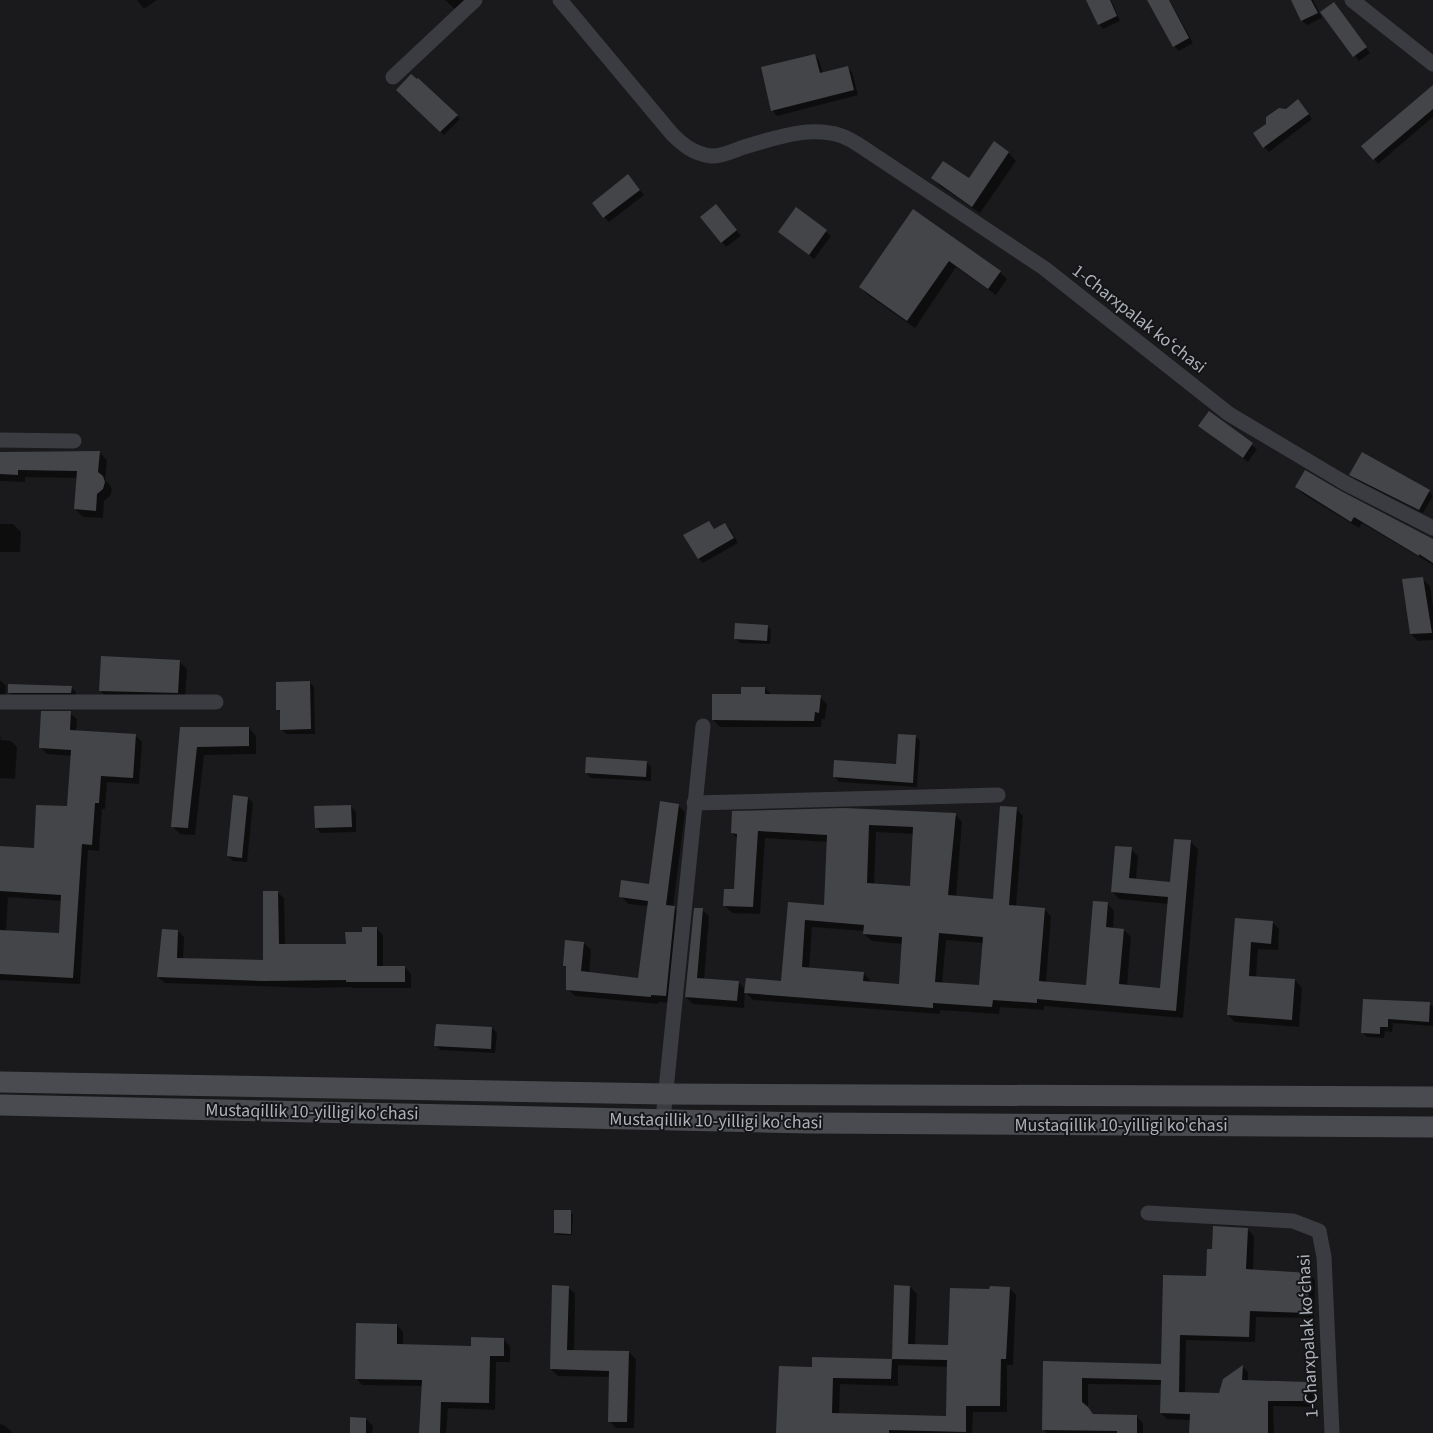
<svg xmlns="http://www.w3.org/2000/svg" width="1433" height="1433" viewBox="0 0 1433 1433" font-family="'Source Sans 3',sans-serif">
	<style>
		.shadow { fill: #0007; fill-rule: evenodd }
		.building { fill: #444549; fill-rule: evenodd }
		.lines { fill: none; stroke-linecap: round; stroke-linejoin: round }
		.street { stroke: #3b3c41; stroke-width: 15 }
		.secondary { stroke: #494b50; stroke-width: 21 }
		.labels { text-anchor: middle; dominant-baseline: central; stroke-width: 4; stroke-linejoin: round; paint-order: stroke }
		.street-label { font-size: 18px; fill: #adb1ba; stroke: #151517 }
	</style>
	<rect width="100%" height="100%" fill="#1a1a1c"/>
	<g class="shadow">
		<polygon points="137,0 157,0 144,9"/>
		<polygon points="445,0 471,0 458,12"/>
		<polygon points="1088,0 1111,0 1120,21 1103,29 1099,24"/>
		<polygon points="1159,0 1170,1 1193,43 1179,51 1174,46"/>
		<polygon points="1293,0 1313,0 1322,18 1307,25 1302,21"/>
		<polygon points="1338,8 1370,53 1359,61 1322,12"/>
		<polygon points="814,55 819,60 823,74 847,67 852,72 858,95 777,116 773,111 762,68"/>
		<polygon points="418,80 460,119 444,135 397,90"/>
		<polygon points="1433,86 1433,117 1378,164 1374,159"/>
		<polygon points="1303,106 1312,119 1269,152 1264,147 1286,110"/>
		<polygon points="994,143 1009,153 1016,161 980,213 940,186 933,178 969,180"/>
		<polygon points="628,176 644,195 609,222 604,217"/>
		<polygon points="797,209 831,236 814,259 780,232"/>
		<polygon points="721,211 741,236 726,247 702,218"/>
		<polygon points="913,211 1000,272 1007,279 996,295 956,267 915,328 867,294 860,287"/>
		<polygon points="1209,413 1257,449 1248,462 1199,426"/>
		<polygon points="0,453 100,453 107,460 105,480 110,485 112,490 110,496 104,501 103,518 83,517 75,509 78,478 25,477 25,482 0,481"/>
		<polygon points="1351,474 1429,491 1433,496 1423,513 1355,479"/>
		<polygon points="1296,487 1433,541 1433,565 1362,523 1359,528 1303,494"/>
		<polygon points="708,522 715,530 725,524 730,529 738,543 703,563 699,559"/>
		<polygon points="0,524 13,524 21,532 20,552 0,552"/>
		<polygon points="1422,579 1430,586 1433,607 1433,640 1418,641 1411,634"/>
		<polygon points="767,626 771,630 770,644 740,643 736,639"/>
		<polygon points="179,661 187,669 185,700 108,698 100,691"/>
		<polygon points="0,680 6,686 5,701 0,704"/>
		<polygon points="309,682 314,687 315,734 286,734 282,730 281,713 278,709"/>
		<polygon points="71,687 76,692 76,697 14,697 9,692"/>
		<polygon points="765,688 772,695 820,697 827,704 825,719 822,719 821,727 720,727 713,720 742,695"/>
		<path d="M70 713 77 719 76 732 135 735 142 742 139 784 107 782 105 809H102L99 851 88 850 80 984 0 980V848L35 850 68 808 72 756 47 754 40 747ZM8 897 62 901 60 935 6 931Z"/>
		<polygon points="181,728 249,728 256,736 256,754 204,755 195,835 180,834 172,826"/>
		<polygon points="0,735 1,740 11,741 17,747 15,779 0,778"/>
		<polygon points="915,736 920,741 917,787 839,782 835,777 898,766"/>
		<polygon points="646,762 651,767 651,781 591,778 586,773"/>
		<polygon points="248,798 253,803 247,862 233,861 228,856"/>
		<polygon points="678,805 685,812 673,907 682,915 673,1003 658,1002 658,1004 575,996 568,989 568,969 564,966 584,943 591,950 589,973 639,979 648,906 628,904 621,896 650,885"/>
		<polygon points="351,807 356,812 356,832 321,833 316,828"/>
		<path d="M1016 809 1023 816 1016 907 1044 909 1051 916 1046 983 1087 986 1107 903 1114 911 1113 929 1124 930 1131 937 1127 986 1161 989 1169 904 1119 899 1112 891 1131 849 1138 856 1136 880 1171 883 1191 842 1198 849 1183 1018 1044 1006V1010L1000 1007 999 1014 940 1010V1014L753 1000 745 992 744 1008 693 1004 686 997 702 910 709 916 704 980 739 983 746 990 783 982 789 903 825 906 828 842 765 838 760 914 732 913 724 905 735 891 738 839 732 833 955 814 962 822 956 897 994 900ZM876 832 914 834 911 887 874 885ZM812 927 865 931 864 934 872 941 903 944 900 985 871 983V981L863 973 809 969ZM946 940 984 943 980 987 942 984Z"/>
		<polygon points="277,892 284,898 285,946 347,945 363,933 376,928 383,935 383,968 405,967 411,974 411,988 353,988 352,987 312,988 165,983 158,977 178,931 184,937 183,960 264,961"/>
		<polygon points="1236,920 1272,922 1279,929 1278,950 1258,949 1256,977 1295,980 1302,988 1299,1027 1235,1022 1228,1015"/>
		<polygon points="1364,1000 1429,1004 1433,1007 1433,1026 1393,1023 1392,1032 1385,1031 1384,1038 1367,1037 1362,1032"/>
		<polygon points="492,1028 497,1033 495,1053 440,1050 436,1045"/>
		<polygon points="570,1212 573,1214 572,1235 557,1235 555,1233"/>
		<polygon points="1247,1229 1254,1236 1253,1270 1309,1274 1315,1280 1314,1318 1256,1317 1255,1342 1186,1340 1185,1393 1220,1394 1242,1366 1248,1372 1248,1381 1307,1383 1313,1389 1313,1407 1273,1406 1274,1433 1190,1433 1191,1420 1167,1419 1161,1413 1162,1385 1088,1384 1088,1409 1095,1416 1137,1417 1143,1423 1143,1433 1047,1433 1043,1429 1044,1363 1162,1365 1208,1278 1214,1250"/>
		<path d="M895 1286 910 1287 917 1294 915 1345 950 1346 991 1290 1009 1288 1016 1295 1013 1365H1007V1412H973L972 1433H777L813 1369V1358L893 1360ZM898 1365 948 1367 947 1417 839 1414 840 1384 898 1386Z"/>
		<polygon points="568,1287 575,1294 574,1351 629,1352 636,1359 634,1428 616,1428 609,1421 610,1377 558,1376 551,1369"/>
		<polygon points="397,1325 403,1332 403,1346 472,1348 503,1339 510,1346 510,1362 496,1362 495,1410 448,1408 446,1433 420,1433 423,1386 362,1385 356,1378"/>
		<polygon points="366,1419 373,1426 372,1433 351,1433"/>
		<polygon points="0,1424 4,1425 13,1433 0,1433"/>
	</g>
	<g class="building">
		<polygon points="1086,0 1110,0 1117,16 1098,25"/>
		<polygon points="1147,0 1169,0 1189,38 1173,47"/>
		<polygon points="1291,0 1311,0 1318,13 1301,21"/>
		<polygon points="1334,2 1367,47 1353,57 1320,12"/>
		<polygon points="815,54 820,73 848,66 854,90 771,111 761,67"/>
		<polygon points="411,74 417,79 418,78 458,115 440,132 396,90"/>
		<polygon points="1433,85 1433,109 1373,160 1361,146"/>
		<polygon points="1298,99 1309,114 1263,148 1253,133 1266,124 1266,117 1279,108 1286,109"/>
		<polygon points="994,141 1009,152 972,207 931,178 943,161 969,178"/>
		<polygon points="628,174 640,190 603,218 592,203"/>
		<polygon points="716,204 737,230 721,243 700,217"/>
		<polygon points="796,207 827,230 809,255 778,232"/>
		<polygon points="913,209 1001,271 988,289 949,261 907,321 859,287"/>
		<polygon points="1209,411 1253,443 1243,458 1198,426"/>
		<polygon points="100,451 98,472 103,476 105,482 103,489 97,494 96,511 74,509 77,471 18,470 18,475 0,474 0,452"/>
		<polygon points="1362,452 1430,490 1419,510 1349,475"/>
		<polygon points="1305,470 1341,491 1433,539 1433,563 1419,554 1419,556 1354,517 1351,522 1295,487"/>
		<polygon points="709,521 714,529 725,523 734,538 698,559 683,535"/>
		<polygon points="1423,577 1432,633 1410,634 1402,579"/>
		<polygon points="735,623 768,625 767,641 734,639"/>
		<polygon points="101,656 180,660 178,693 99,691"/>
		<polygon points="310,681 311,729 280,730 280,710 276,710 276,682"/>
		<polygon points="8,684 72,686 71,693 8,693"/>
		<polygon points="741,687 765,687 765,694 821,695 819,713 815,712 814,721 712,720 712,694 741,694"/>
		<polygon points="41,711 71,711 70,730 136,734 133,778 101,776 99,803 95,803 92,845 82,844 73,978 0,974 0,930 59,933 61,895 0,891 0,846 34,848 36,805 67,806 71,750 39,748"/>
		<polygon points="180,727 249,727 249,746 197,747 188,828 171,827"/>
		<polygon points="898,734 916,735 913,783 833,777 834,760 896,764"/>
		<polygon points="586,757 647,761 646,777 585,773"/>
		<polygon points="233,795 248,797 242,858 227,856"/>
		<polygon points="660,801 679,804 666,905 675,906 666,996 651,995 651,997 566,990 566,966 563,966 565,940 584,942 581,971 638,978 648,901 619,897 621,880 649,884"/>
		<polygon points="351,805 352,827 315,828 314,806"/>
		<path d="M1000 806 1017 807 1009 905 1045 908 1039 981 1086 985 1093 901 1108 902 1106 927 1124 929 1119 984 1160 988 1168 897 1111 892 1115 846 1132 847 1129 878 1170 882 1174 839 1191 840 1176 1011 1037 999V1003L993 1000 992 1007 933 1003V1008L744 993 746 978 781 981 788 902 824 905 827 835 758 831 753 907 723 906 724 889H734L737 834 731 833 732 811 844 808 956 813 948 895 993 899ZM869 825 913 827 910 886 867 883ZM805 920 864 925 863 934 902 937 899 984 863 981 864 972 802 967ZM939 933 983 937 979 985 935 982Z"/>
		<polygon points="263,891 278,891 279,944 346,944 345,932 362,932 362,927 377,927 377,966 405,966 405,982 346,982 346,980 263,981 157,977 162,929 178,930 177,958 263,960"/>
		<polygon points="694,908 703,908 697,978 739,981 737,1001 685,997"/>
		<polygon points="1235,918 1273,921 1271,944 1251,942 1249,976 1295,979 1292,1020 1227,1015"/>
		<polygon points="1363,999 1430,1002 1429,1022 1388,1019 1388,1027 1380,1027 1380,1034 1361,1033"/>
		<polygon points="436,1024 492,1027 491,1049 434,1046"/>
		<polygon points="554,1210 571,1210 571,1234 554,1233"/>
		<polygon points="1213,1226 1248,1228 1246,1269 1309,1273 1308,1313 1250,1311 1249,1337 1180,1335 1179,1392 1219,1393 1223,1379 1243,1365 1242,1380 1307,1382 1307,1401 1268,1401 1268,1433 1189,1433 1190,1414 1160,1413 1161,1380 1082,1378 1082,1402 1088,1407 1093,1414 1137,1415 1137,1433 1117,1433 1117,1431 1042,1430 1043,1361 1161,1364 1163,1275 1206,1276 1207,1249 1212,1249"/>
		<polygon points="552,1285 569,1286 567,1350 629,1351 627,1422 608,1422 609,1371 550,1369"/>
		<path d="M894 1285 910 1286 908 1344 948 1345 950 1288 989 1289 990 1286 1010 1287 1006 1359H1001L1000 1406H966V1432L889 1430V1433H776L779 1366 812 1367V1357L892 1359ZM892 1359 947 1360 946 1416 832 1413 833 1378 891 1379Z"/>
		<polygon points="356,1323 397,1324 397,1344 471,1346 471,1337 504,1338 504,1356 490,1356 489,1403 441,1402 440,1433 419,1433 422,1380 355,1379"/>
		<polygon points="350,1417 366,1418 366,1433 350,1433"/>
	</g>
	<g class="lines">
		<g class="street">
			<path d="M560 0 672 134C683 145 694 154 711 156 721 157 735 150 744 147 775 138 810 125 842 136 848 138 854 142 859 145L1044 268 1229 414 1345 483 1433 528"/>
			<polyline points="1352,0 1433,64"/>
			<polyline points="393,77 475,0"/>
			<polyline points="0,440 74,441"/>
			<polyline points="0,702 216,702"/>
			<polyline points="694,803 998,795"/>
			<polyline points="663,1119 703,726"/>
			<polyline points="1148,1213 1293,1221 1319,1231 1324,1257 1332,1433"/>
		</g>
		<g class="secondary">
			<polyline points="0,1082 665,1094 1433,1097"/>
			<polyline points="0,1105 809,1123 1433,1127"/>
		</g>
	</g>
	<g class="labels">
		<g class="street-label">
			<text transform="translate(1139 319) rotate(38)">1-Charxpalak koʻchasi</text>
			<text transform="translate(312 1112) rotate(1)">Mustaqillik 10-yilligi ko'chasi</text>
			<text transform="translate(716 1121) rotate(1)">Mustaqillik 10-yilligi ko'chasi</text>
			<text x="1121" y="1125">Mustaqillik 10-yilligi ko'chasi</text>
			<text transform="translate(1308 1336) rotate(-93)">1-Charxpalak koʻchasi</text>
		</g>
	</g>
</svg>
